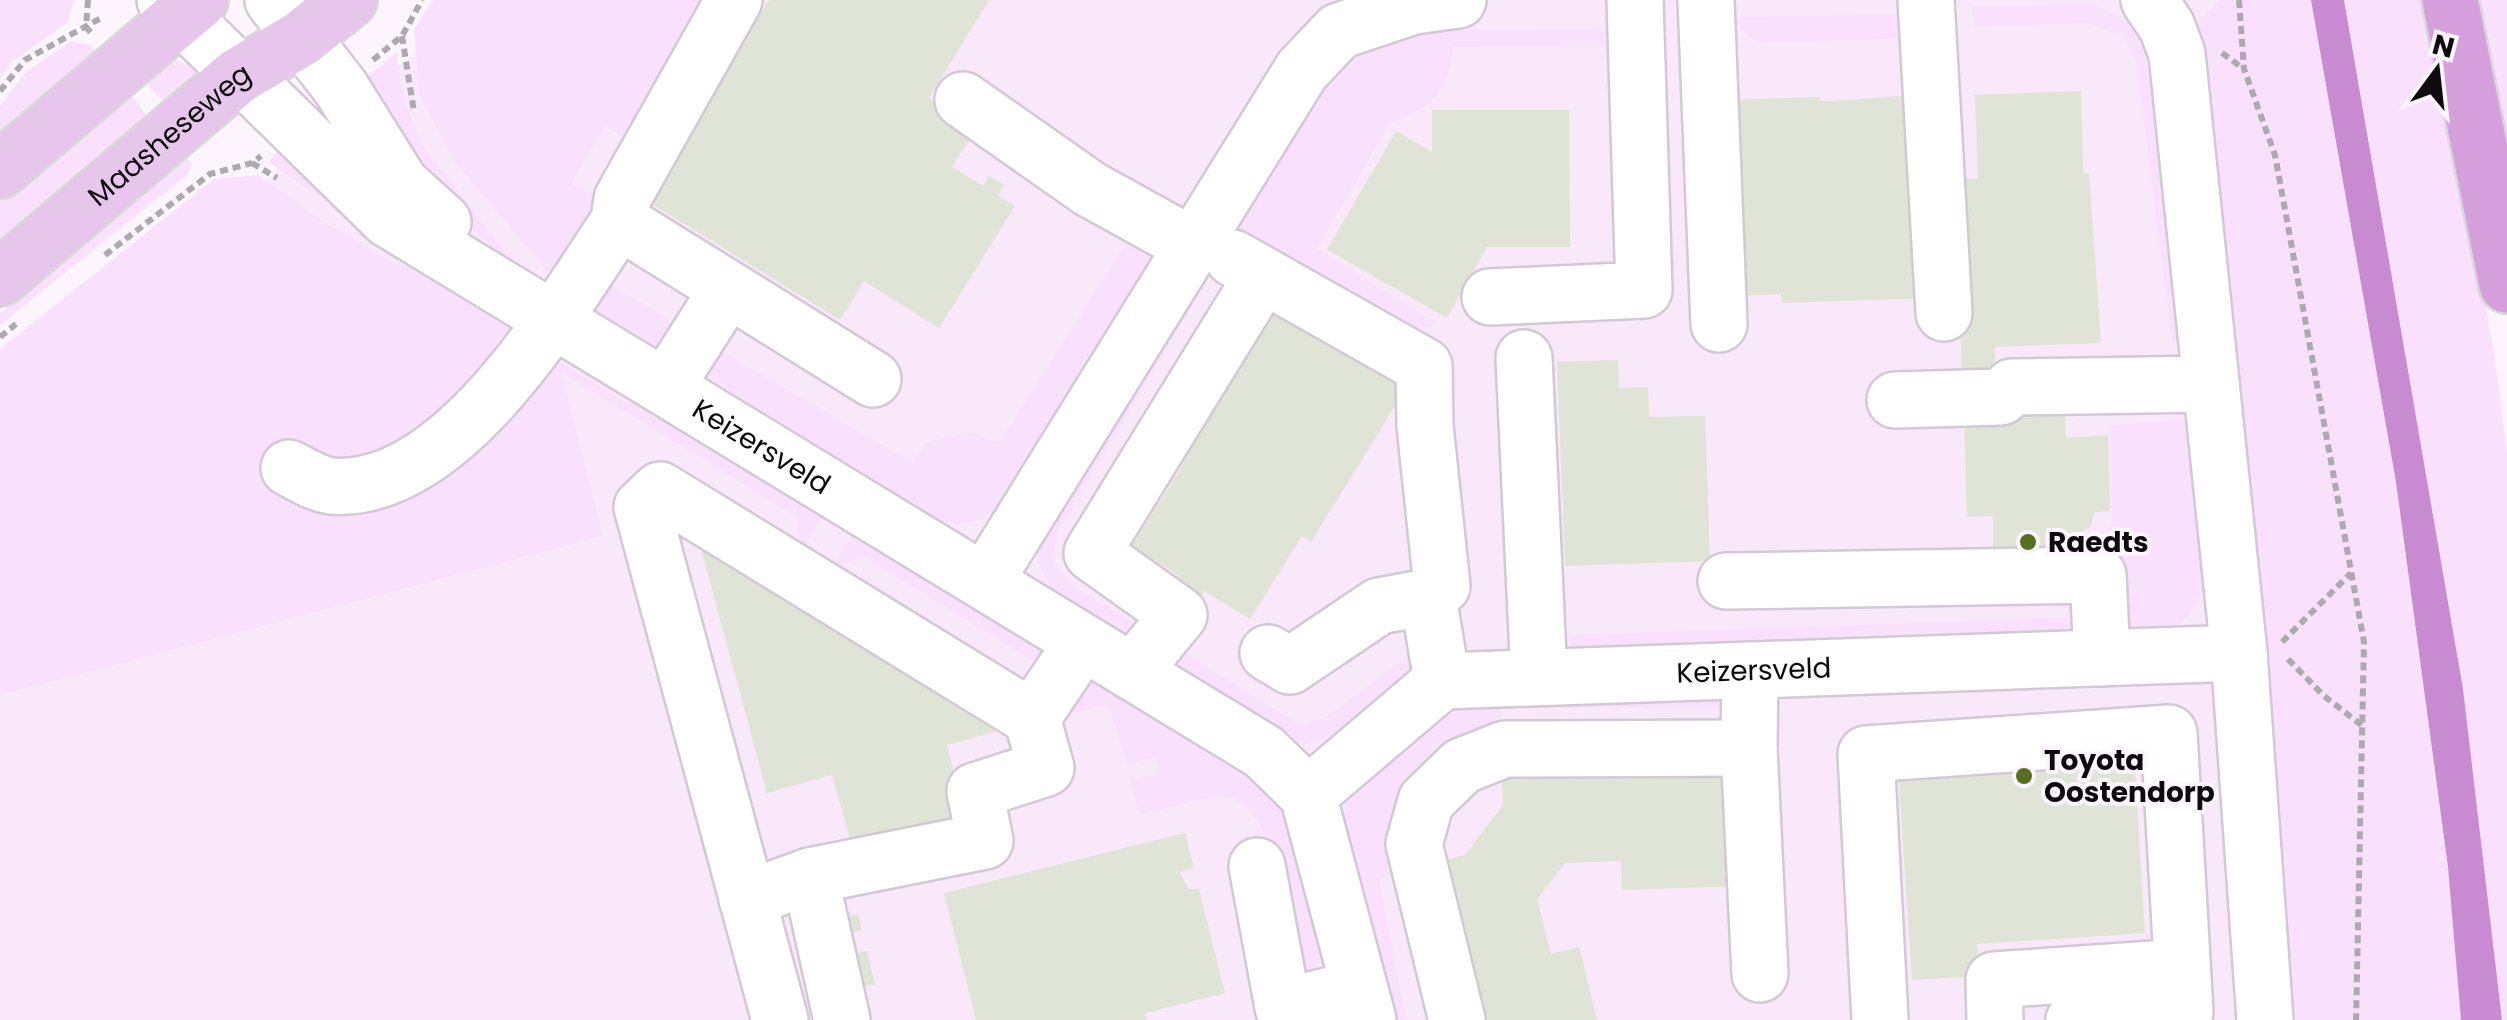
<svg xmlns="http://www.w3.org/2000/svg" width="2507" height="1020" viewBox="0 0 2507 1020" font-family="Poppins,sans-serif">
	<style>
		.built { fill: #f8e8fa }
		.green { fill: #f9e0fd }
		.water { fill: #c88bd1 }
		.building { fill: #dfe4d7 }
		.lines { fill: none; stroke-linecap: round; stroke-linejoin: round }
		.minor-casing { stroke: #d2c9d4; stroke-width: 60 }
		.major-casing { stroke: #d8d8d8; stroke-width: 60 }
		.highway-casing { stroke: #d8d8d8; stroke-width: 60 }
		.path { stroke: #aea8af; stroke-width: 6; stroke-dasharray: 8 5; stroke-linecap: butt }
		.minor { stroke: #fff; stroke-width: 55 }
		.major { stroke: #e6c6ea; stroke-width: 55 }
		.highway { stroke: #d5a0dc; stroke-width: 55 }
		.poi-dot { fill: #566e20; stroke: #fdf5fe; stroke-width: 4 }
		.labels { text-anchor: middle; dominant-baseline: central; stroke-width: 8; stroke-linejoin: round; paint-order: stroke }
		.street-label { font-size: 28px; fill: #0e0b0e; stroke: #fdf5fe }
		.poi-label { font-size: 28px; font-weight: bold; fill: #0e0b0e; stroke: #fdf5fe; text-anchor: start }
	</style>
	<rect width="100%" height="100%" fill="#fdf5fe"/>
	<polygon class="built" points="477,0 2251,0 2346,1020 0,1020 0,408"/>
	<g class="green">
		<polygon points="0,0 74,0 68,22 12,62 0,79"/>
		<polygon points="433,0 711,0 637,146 605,126 571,183 603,201 563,282 547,271 455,162 420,96 414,29"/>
		<polygon points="2219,0 2311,0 2396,482 2448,867 2461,1020 2273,1020 2187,32"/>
		<polygon points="2344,0 2426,0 2493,346 2507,450 2507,1020 2502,1020 2463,689"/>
		<polygon points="2474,0 2507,0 2507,193"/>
		<polygon points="2095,4 2132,24 2152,44 2186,337 2172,342 2136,59 2123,37 2087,23 1975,27 1971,7"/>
		<polygon points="1917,14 1918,38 1756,43 1729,17"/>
		<path d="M1614 29 1620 46 1453 47C1450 91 1429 110 1390 123L1317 249 1438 324 1404 332 1240 237 1234 219 1325 74 1350 49 1438 30Z"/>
		<polygon points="71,41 90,45 108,64 0,157 0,106 25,73"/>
		<polygon points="397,52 404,99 421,143 517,267 451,211 363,80"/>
		<polygon points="168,58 191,65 194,75 166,104 142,79"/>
		<polygon points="127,91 152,121 0,253 0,199"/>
		<polygon points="282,146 399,249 268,162"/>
		<polygon points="185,155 192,165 187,175 0,325 0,314"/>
		<polygon points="259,175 319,219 395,264 453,276 552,357 625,402 658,414 827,509 801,551 797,517 561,372 603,536 0,695 0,349 214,179"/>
		<path d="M1135 229 1169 250 1011 498C976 527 961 528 919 516L695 382 718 349 913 463 927 442 973 432 999 443Z"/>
		<path d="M1214 269 1056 534 1053 563 1079 590 1144 629 1119 640C1072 608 1039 598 1035 536L1192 273Z"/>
		<polygon points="593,273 677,325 660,354 575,301"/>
		<path d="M2199 419 2209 569C2192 622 2177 643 2119 629L2085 552 2098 544 2112 524 2110 425Z"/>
		<polygon points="857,529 1039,639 1049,671 863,556 830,570"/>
		<polygon points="2088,617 2084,632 1576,657 1568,635"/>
		<polygon points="1175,647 1299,724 1325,718 1419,648 1419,676 1327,738 1307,744 1290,743 1174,674 1170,655"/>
		<path d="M1088 670 1256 775 1289 814 1324 960 1306 974C1294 934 1273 798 1225 797 1197 797 1166 809 1140 815L1130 781 1159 773 1155 757 1127 764 1109 705 1057 716Z"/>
		<polygon points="1729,694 1738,707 1500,708 1501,737 1406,874 1379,879 1406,1020 1383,1020 1342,850 1348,790 1421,715 1470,699"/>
	</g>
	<polygon class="water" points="2311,0 2344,0 2463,689 2502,1020 2461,1020 2448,867 2396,482"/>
	<g class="building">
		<polygon points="769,0 989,0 929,98 977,128 952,167 983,186 989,176 1004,185 998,196 1015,206 939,328 864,281 840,320 646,200"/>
		<polygon points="2081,91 2083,173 2089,173 2101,343 1995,347 1996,376 1962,377 1955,179 1978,179 1975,95"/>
		<polygon points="1913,95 1930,298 1782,303 1781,294 1732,296 1725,100 1820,97 1820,101 1835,101"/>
		<polygon points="1432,110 1569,110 1570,247 1487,247 1447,318 1327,250 1396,131 1432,152"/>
		<polygon points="1278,290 1414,375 1311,542 1302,536 1250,619 1204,591 1200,598 1174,582 1178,575 1132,546 1184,463 1175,457"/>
		<polygon points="1618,360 1619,388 1648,387 1649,417 1705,416 1710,561 1565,566 1557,362"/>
		<polygon points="2065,412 2066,438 2108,435 2110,511 2094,512 2091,526 2069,539 2069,555 1993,558 1993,516 1967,517 1964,416"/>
		<polygon points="696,530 1013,727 947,745 965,815 852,846 832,775 767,793"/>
		<polygon points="2134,755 2145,933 1977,944 1979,976 1912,980 1898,770"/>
		<polygon points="1737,767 1741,886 1622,890 1621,861 1565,863 1537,899 1551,954 1579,947 1597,1020 1475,1020 1436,862 1465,855 1503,805 1502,775"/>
		<polygon points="1185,833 1194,868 1180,872 1188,889 1199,889 1225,993 1145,1013 1147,1020 976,1020 944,893"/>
		<polygon points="858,914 862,930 849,934 845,918"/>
		<polygon points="867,951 875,984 861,987 853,954"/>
	</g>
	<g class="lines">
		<g class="minor-casing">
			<g id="minor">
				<path id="s1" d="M165 0 388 219 1264 752 1308 795 1368 1020"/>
				<polyline points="273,0 341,88 401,184 443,222"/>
				<polyline points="1706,0 1719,324"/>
				<polyline points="1926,0 1944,313"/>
				<polyline points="2149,0 2167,27 2177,54 2239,653 2265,1020"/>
				<polyline points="963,100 1090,189 1195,247"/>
				<polyline points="619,221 873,379"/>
				<polyline points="1233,258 1424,366 1425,426 1442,586 1428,597"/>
				<polyline points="1490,297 1644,290 1635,0"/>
				<polyline points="1524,358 1539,677"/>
				<polyline points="666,386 728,289"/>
				<polyline points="1895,400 2001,397 2012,387 2211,384"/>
				<path d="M289 468C302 475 317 484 331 486 453 496 562 306 619 221L622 199 734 0"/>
				<polyline points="985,581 1302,70 1339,31 1414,6 1458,0"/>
				<polyline points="1726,581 2098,575 2102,658"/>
				<polyline points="1268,653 1290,666 1379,606 1428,597 1442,681"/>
				<polyline points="1750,670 1749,748 1760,974"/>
				<polyline points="1132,672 1179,615 1092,553 1262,277"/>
				<path id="s2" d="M1308 795 1442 681 2239 653"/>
				<polyline points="1257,866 1283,1007 1359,988"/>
				<polyline points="810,876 842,1020"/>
				<polyline points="747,899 810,876 985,841 975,791 1046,768 1032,718 1083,642"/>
				<polyline points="780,1020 642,507 660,490 1032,718"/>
				<polyline points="1457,1020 1414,844 1426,801 1462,766 1505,749 1749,748"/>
				<polyline points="1880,1020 1866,754 2169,733 2185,1012 2074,1020"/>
				<polyline points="1995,1020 1994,980 2182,967"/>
			</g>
		</g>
		<g class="major-casing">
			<g id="major">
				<polyline points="0,170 200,0"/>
				<path id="s3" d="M0 278 238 76 302 38 349 0"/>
			</g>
		</g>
		<g class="highway-casing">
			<polyline id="highway" points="2450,0 2507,285"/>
		</g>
		<g class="path">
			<polyline points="88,0 86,27 93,35"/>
			<polyline points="2239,0 2244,69 2275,155 2364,642 2356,1020"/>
			<polyline points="402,36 414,112"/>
			<polyline points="2222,53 2244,69"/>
			<polyline points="373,60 402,36 422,0"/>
			<polyline points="0,91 25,60 101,18"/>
			<polyline points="252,163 277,178"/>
			<polyline points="105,255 210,174 252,163 261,156"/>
			<polyline points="0,337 16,324"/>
			<polyline points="2282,642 2351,573"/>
			<polyline points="2288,659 2323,695 2364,727"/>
		</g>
		<use href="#minor" class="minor"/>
		<use href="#major" class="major"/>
		<use href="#highway" class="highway"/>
	</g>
	<g class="poi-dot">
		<circle cx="2028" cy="542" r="10"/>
		<circle cx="2024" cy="776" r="10"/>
	</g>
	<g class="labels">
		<g class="street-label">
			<text stroke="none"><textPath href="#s3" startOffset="222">Maasheseweg</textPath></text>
			<text stroke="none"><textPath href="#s1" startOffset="750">Keizersveld</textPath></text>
			<text stroke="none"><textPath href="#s2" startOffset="488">Keizersveld</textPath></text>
		</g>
		<g class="poi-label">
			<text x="2048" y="542">Raedts</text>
			<text x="2044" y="760">Toyota<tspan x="2044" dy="32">Oostendorp</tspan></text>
		</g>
	</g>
	<g transform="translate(2437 70) rotate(15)" stroke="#fdf5fe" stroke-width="8" paint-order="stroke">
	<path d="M0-8L18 38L0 25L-18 38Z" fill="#0e0b0e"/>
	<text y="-15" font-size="28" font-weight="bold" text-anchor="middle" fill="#0e0b0e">N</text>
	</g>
</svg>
